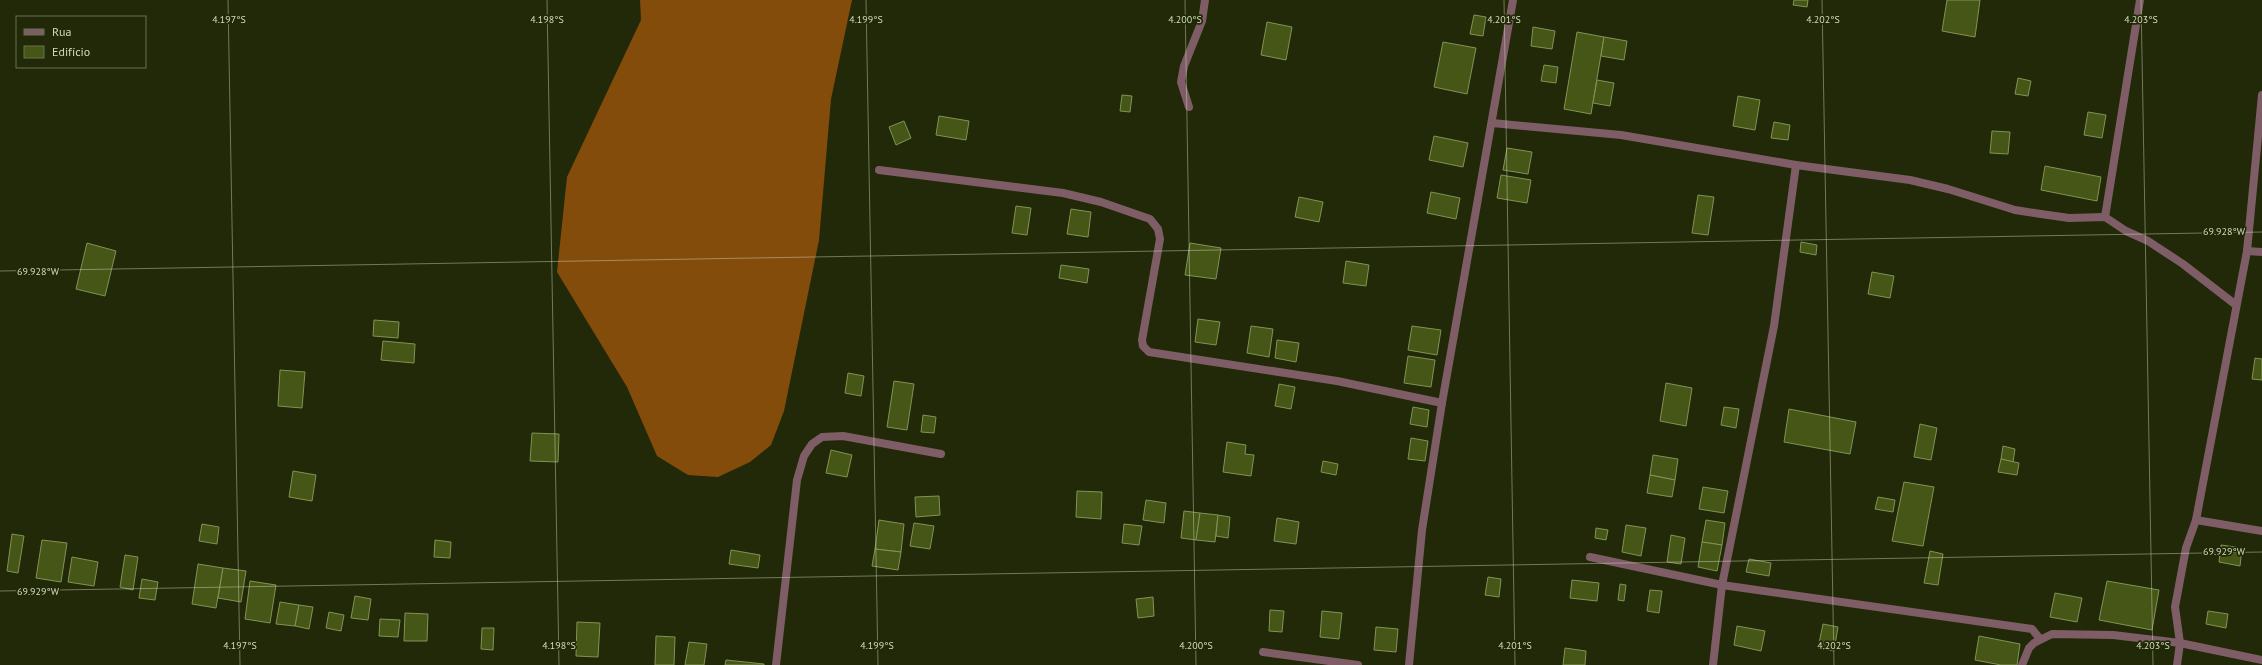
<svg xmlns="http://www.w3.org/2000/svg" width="2262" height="665" viewBox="0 0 2262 665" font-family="'PT Sans',sans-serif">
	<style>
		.forest { fill: #844c0b }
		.building { fill: #465617; stroke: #819355 }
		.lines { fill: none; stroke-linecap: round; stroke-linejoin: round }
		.minor { stroke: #7f5d66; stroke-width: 8 }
		.ticks { fill: none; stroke: #d2dcbc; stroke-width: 1; stroke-opacity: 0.45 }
		.ticks-label { font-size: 10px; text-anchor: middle; fill: #d2dcbc; stroke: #212908; stroke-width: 3.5; stroke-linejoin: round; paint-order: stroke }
	</style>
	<rect width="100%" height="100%" fill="#212908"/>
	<polygon class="forest" points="640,0 852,0 831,99 819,240 784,411 771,445 750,462 718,477 688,475 657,456 627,387 557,272 567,177 641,20"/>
	<g class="building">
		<polygon points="1794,0 1808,0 1807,7 1793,5"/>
		<polygon points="1947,0 1980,0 1975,37 1942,31"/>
		<polygon points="1474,15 1486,17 1483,36 1470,34"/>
		<polygon points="1267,22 1292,27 1286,60 1261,55"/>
		<polygon points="1533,27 1555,31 1552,49 1531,46"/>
		<polygon points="1577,32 1604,37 1591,114 1564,109"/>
		<polygon points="1604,37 1627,41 1624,60 1601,56"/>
		<polygon points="1443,42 1476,48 1467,94 1434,87"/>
		<polygon points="1544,65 1558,67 1556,83 1541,81"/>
		<polygon points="2018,78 2031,81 2028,96 2015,94"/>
		<polygon points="1597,80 1614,83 1610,106 1593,103"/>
		<polygon points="1122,95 1132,96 1130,112 1120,111"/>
		<polygon points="1738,96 1760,100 1755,130 1733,126"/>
		<polygon points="2088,112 2106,115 2102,138 2084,135"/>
		<polygon points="939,116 969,121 966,140 936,135"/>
		<polygon points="904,121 911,138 896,145 889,127"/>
		<polygon points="1774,122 1790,125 1788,140 1771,138"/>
		<polygon points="1992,131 2010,132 2008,154 1990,153"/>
		<polygon points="1434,136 1468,143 1463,167 1429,160"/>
		<polygon points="1507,148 1532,152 1528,174 1503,170"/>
		<polygon points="2045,166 2101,177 2097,201 2041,190"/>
		<polygon points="1501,175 1531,180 1527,203 1497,198"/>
		<polygon points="1431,192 1460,198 1456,219 1427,213"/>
		<polygon points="1698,195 1714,197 1708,235 1692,233"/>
		<polygon points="1299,197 1323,202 1319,222 1295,217"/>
		<polygon points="1016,206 1031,208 1027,235 1012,233"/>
		<polygon points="1071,209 1091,212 1088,237 1067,234"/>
		<polygon points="1801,242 1817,245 1816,255 1800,252"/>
		<polygon points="87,243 116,251 105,296 76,289"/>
		<polygon points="1190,243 1221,248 1216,279 1185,275"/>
		<polygon points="1346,261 1369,265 1366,286 1343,283"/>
		<polygon points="1061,265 1089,269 1087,283 1059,278"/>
		<polygon points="1872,272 1894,276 1890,298 1868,294"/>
		<polygon points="1198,319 1220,322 1216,345 1195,342"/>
		<polygon points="374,320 399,322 398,338 373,336"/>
		<polygon points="1251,326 1273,329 1269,357 1247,353"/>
		<polygon points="1412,326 1441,330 1437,355 1408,350"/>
		<polygon points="1277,340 1299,343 1296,362 1275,358"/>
		<polygon points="383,341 415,344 414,363 381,360"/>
		<polygon points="1408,356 1435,360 1431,387 1404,383"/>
		<polygon points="2255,358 2262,359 2262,380 2252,379"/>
		<polygon points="280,370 305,372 302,408 278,406"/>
		<polygon points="848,373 864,376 861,396 845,393"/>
		<polygon points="894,381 914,384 907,430 887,427"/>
		<polygon points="1666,383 1692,388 1686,426 1660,421"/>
		<polygon points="1279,384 1295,387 1291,409 1275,406"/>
		<polygon points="1413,407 1429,410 1427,427 1410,424"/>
		<polygon points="1724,407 1739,409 1736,428 1721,425"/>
		<polygon points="1789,409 1856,422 1850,454 1784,442"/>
		<polygon points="923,415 936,417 934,433 921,432"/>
		<polygon points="1920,424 1937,428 1931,460 1914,457"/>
		<polygon points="532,433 559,434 558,462 530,461"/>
		<polygon points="1411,438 1428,441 1425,461 1408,459"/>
		<polygon points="1227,442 1246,445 1245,454 1254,455 1251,476 1223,472"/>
		<polygon points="2003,446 2015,449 2013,462 2001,459"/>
		<polygon points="831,450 852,455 847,477 826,473"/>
		<polygon points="1653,455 1678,459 1675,480 1650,475"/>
		<polygon points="2001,459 2019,463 2017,475 1998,472"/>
		<polygon points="1323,461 1338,464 1336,475 1321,472"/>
		<polygon points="293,471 316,475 312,501 289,497"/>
		<polygon points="1650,475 1675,480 1672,497 1647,493"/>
		<polygon points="1904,482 1934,487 1923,546 1892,541"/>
		<polygon points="1703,487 1728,491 1724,513 1699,509"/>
		<polygon points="1077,491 1102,492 1101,519 1076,517"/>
		<polygon points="939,496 940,515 916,517 915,497"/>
		<polygon points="1878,497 1895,500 1893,512 1875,509"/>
		<polygon points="1146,500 1166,503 1164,523 1143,520"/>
		<polygon points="1184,511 1200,513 1196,540 1181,538"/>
		<polygon points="1200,513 1218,515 1215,542 1196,540"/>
		<polygon points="1218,515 1230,517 1228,538 1216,536"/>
		<polygon points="1277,518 1299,522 1296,544 1274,541"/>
		<polygon points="879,520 904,524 901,552 875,549"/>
		<polygon points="1706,520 1725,523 1722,545 1702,542"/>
		<polygon points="914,523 934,526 930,549 910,546"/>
		<polygon points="202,524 219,527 217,544 199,541"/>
		<polygon points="1124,524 1142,526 1139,545 1122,543"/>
		<polygon points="1626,525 1646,528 1641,556 1622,552"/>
		<polygon points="1596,528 1608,530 1606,540 1595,538"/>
		<polygon points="12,534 24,536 18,573 7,571"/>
		<polygon points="1671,535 1685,538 1681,564 1667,562"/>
		<polygon points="42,540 67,543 61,582 36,578"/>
		<polygon points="435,540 451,542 450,558 434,557"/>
		<polygon points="1702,542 1722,545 1717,571 1698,567"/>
		<polygon points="2221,545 2242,548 2240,566 2219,562"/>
		<polygon points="875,549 901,552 898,570 872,566"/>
		<polygon points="731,550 760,555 758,568 729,564"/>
		<polygon points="1930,551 1943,554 1938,585 1924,583"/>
		<polygon points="125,555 138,557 133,590 120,587"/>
		<polygon points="72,557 98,562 94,586 68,582"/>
		<polygon points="1749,559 1771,563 1769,576 1746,572"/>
		<polygon points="198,564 223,568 216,608 192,604"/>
		<polygon points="223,568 246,571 241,602 218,598"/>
		<polygon points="1488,577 1501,579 1499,597 1485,595"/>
		<polygon points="142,579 158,582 155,600 139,598"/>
		<polygon points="1572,580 1599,583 1597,601 1570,598"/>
		<polygon points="250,581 276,585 270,623 245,619"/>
		<polygon points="2107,581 2159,590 2152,630 2099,620"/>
		<polygon points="1620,584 1626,585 1624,601 1618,600"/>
		<polygon points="1650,590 1662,591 1659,613 1647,611"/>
		<polygon points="2055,593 2082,598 2077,622 2050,617"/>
		<polygon points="355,596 371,599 368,620 351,618"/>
		<polygon points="1153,597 1154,616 1138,618 1136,599"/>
		<polygon points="280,602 299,605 295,626 276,624"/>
		<polygon points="299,605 313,607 309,629 295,626"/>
		<polygon points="1270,610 1284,611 1282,632 1269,631"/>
		<polygon points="1322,611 1342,613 1339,639 1320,637"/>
		<polygon points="2208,611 2228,614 2226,628 2206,624"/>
		<polygon points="329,612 344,615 341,631 326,628"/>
		<polygon points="405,613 428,614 427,641 404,641"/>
		<polygon points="380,619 400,620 398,637 379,636"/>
		<polygon points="577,622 600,623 598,657 576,656"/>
		<polygon points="1823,624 1838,627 1834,651 1818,648"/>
		<polygon points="1737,626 1765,631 1761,651 1734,645"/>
		<polygon points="1376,627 1398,629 1396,652 1374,650"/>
		<polygon points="482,628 494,628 493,650 481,649"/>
		<polygon points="656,636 675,637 674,665 655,665"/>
		<polygon points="1979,636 2020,644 2017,665 2001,665 1975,660"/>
		<polygon points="689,642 707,644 704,665 685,665"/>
		<polygon points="1565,648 1586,651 1585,665 1563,665"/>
		<polygon points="726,660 764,664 764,665 725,665"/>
	</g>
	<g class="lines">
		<g class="minor">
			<polyline points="1189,107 1181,82 1184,66 1202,21 1205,0"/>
			<polyline points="1492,123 1621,135 1796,165 1910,180 1948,189 2015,210 2041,214 2069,218 2105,217 2126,231 2148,241 2183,264 2236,305"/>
			<polyline points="879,170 1063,193 1101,202 1150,219 1158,229 1160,239 1142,340 1143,346 1149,352 1337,381 1442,403"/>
			<polyline points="2105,217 2140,0"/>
			<polyline points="2247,251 2262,252"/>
			<polyline points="2196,520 2262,531"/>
			<polyline points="1590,557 1722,585 2032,629 2040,639"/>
			<polyline points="1263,652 1358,665"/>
			<polyline points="776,665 797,480 804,456 812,444 822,437 843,436 941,454"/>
			<polyline points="1409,665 1422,530 1442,403 1513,0"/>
			<polyline points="1713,665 1722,585 1774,326 1796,165"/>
			<polyline points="2022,665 2029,648 2034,643 2052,634 2113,635 2180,643 2262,660"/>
			<polyline points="2177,665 2180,643 2175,607 2186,548 2196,520 2247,251 2262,95"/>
		</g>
	</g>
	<path class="ticks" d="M228 0 240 665M547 0 559 665M866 0 878 665M1185 0 1196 665M1504 0 1515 665M1822 0 1834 665M2141 0 2153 665M0 271 2262 232M0 591 2262 552"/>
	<g class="ticks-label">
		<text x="229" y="23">4.197°S</text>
		<text x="547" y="23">4.198°S</text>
		<text x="866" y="23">4.199°S</text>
		<text x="1185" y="23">4.200°S</text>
		<text x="1504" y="23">4.201°S</text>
		<text x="1823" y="23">4.202°S</text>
		<text x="2141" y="23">4.203°S</text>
		<text x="2224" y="235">69.928°W</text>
		<text x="38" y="275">69.928°W</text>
		<text x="2224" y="555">69.929°W</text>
		<text x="38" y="595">69.929°W</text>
		<text x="240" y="649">4.197°S</text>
		<text x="559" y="649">4.198°S</text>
		<text x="877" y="649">4.199°S</text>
		<text x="1196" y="649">4.200°S</text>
		<text x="1515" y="649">4.201°S</text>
		<text x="1834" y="649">4.202°S</text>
		<text x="2153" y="649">4.203°S</text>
	</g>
	<rect x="16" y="16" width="130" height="52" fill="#212908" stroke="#687150"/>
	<rect x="24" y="29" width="20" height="6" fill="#7f5d66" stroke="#687150"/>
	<text x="52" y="36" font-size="12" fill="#d2dcbc">Rua</text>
	<rect x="24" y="46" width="20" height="12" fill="#465617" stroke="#687150"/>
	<text x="52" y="56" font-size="12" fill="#d2dcbc">Edifício</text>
</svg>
